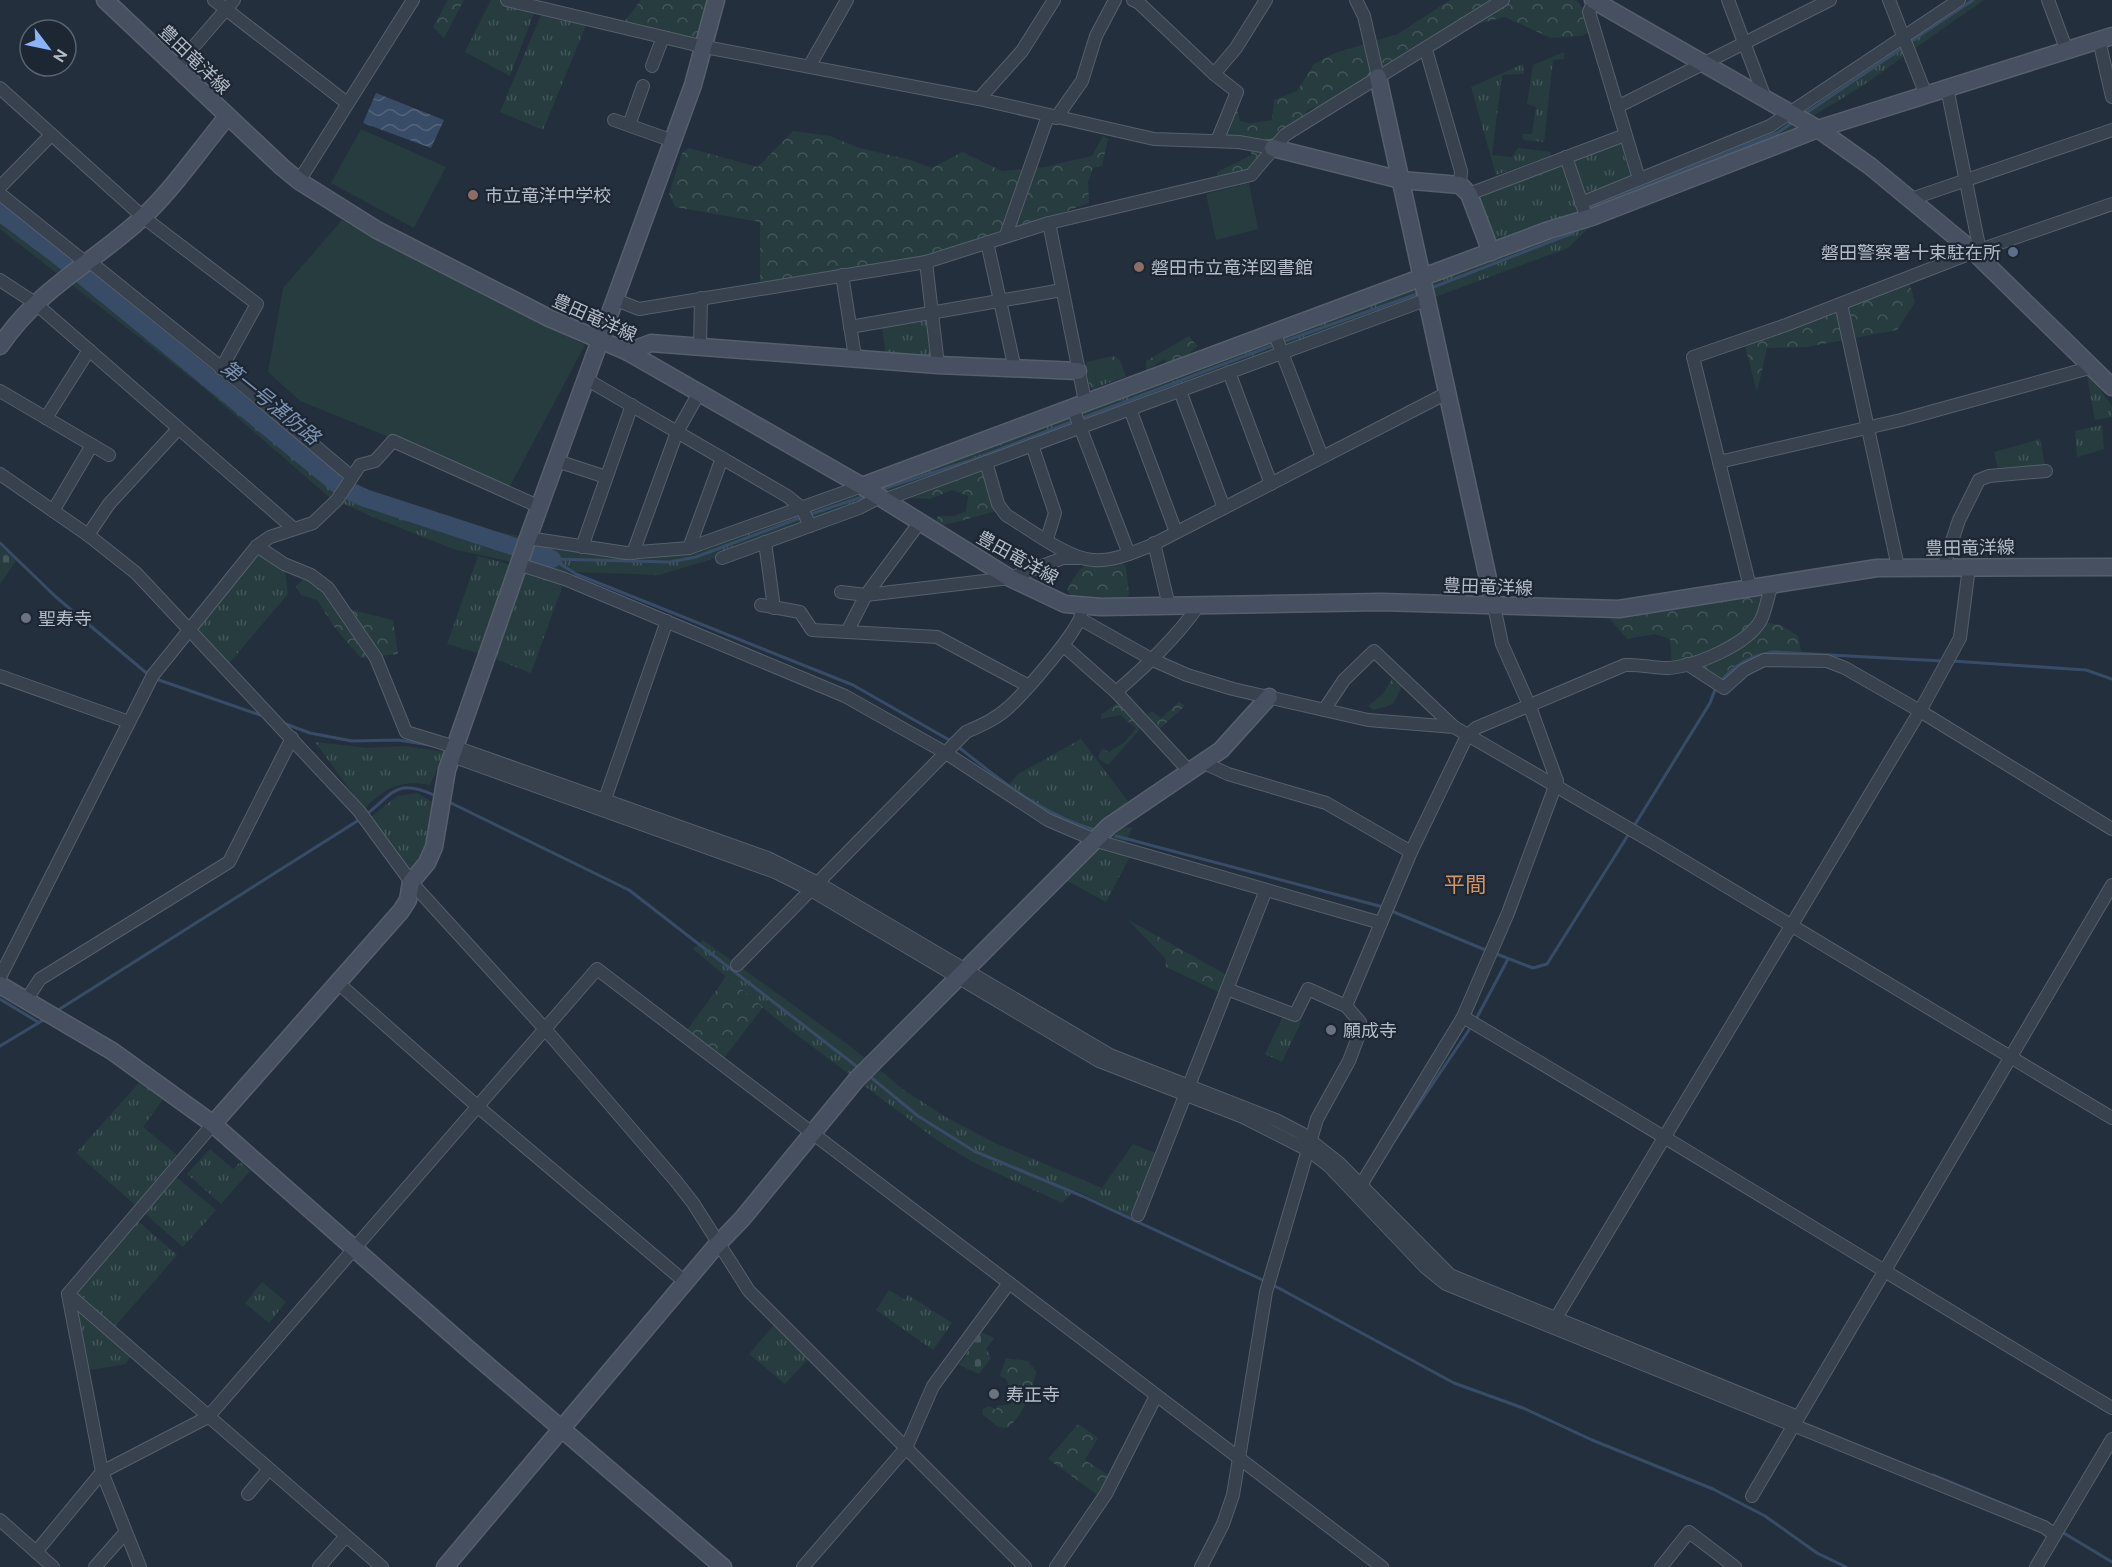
<svg xmlns="http://www.w3.org/2000/svg" width="2112" height="1567" viewBox="0 0 2112 1567" font-family="Ubuntu,'Noto Sans JP',sans-serif">
	<style>
		.grass { fill: url(#grass-tufts) }
		.forest { fill: url(#forest-crowns) }
		.cemetery { fill: url(#cemetery-stones) }
		.garden { fill: #263c3f }
		.water { fill: url(#water-waves) }
		.lines { fill: none; stroke-linecap: round; stroke-linejoin: round }
		.stream { stroke: #394c67; stroke-width: 3 }
		.river { stroke: #394c67; stroke-width: 18 }
		.street-casing { stroke: #565f6c; stroke-width: 14 }
		.secondary-casing { stroke: #565f6c; stroke-width: 19 }
		.street { stroke: #38414e; stroke-width: 12 }
		.secondary { stroke: #465061; stroke-width: 16 }
		.education-dot { fill: #8d6e63; stroke: #1d2633; stroke-width: 2 }
		.service-dot { fill: #5c6f8a; stroke: #1d2633; stroke-width: 2 }
		.worship-dot { fill: #6b7280; stroke: #1d2633; stroke-width: 2 }
		.labels { text-anchor: middle; dominant-baseline: central; stroke-width: 4.5; stroke-linejoin: round; paint-order: stroke }
		.street-label { font-size: 18px; fill: #b4bcc9; stroke: #1d2633 }
		.poi-label { font-size: 18px; fill: #b4bcc9; stroke: #1d2633; text-anchor: start }
		.water-label { font-size: 20px; font-style: italic; fill: #7c92b1; stroke: #1d2633 }
		.quarter-label { font-size: 21px; fill: #d59563; stroke: #1d2633 }
	</style>
	<defs>
		<pattern id="grass-tufts" width="24" height="20" patternUnits="userSpaceOnUse" patternTransform="scale(1.5)"><rect width="24" height="20" fill="#263c3f"/><path d="M3 7l-1-3M5 7V3M7 7l1-3M15 17l-1-3M17 17v-4M19 17l1-3" fill="none" stroke="#435659"/></pattern>
		<pattern id="forest-crowns" width="20" height="18" patternUnits="userSpaceOnUse" patternTransform="scale(1.5)"><rect width="20" height="18" fill="#263c3f"/><path d="M2 6a3 3 0 1 1 6 0M12 15a3 3 0 1 1 6 0" fill="none" stroke="#435659"/></pattern>
		<pattern id="cemetery-stones" width="16" height="16" patternUnits="userSpaceOnUse" patternTransform="scale(1.5)"><rect width="16" height="16" fill="#263c3f"/><path d="M2 7V4a2 2 0 0 1 4 0v3zM10 15v-3a2 2 0 0 1 4 0v3z" fill="#435659"/></pattern>
		<pattern id="water-waves" width="16" height="10" patternUnits="userSpaceOnUse" patternTransform="scale(1.5)"><rect width="16" height="10" fill="#394c67"/><path d="M0 5q4-4 8 0t8 0" fill="none" stroke="#53647b"/></pattern>
	</defs>
	<rect width="100%" height="100%" fill="#242f3e"/>
	<g class="grass">
		<polygon points="491,0 507,0 536,8 510,76 465,52"/>
		<path d="M1959 0H1984C1946 26 1908 53 1871 80 1844 99 1814 112 1790 134L1605 212 1568 248 762 544 659 575 553 571 453 549 371 516 329 497 198 383 0 229V192L350 480 366 490 448 521 497 532 602 550 694 546 1491 253 1469 194 1623 140 1635 177 1770 126Z"/>
		<polygon points="541,15 587,23 543,130 500,112"/>
		<polygon points="1564,52 1564,59 1553,60 1544,142 1523,140 1522,134 1532,134 1536,107 1527,104 1533,65"/>
		<polygon points="1523,64 1524,74 1502,75 1492,155 1512,157 1518,148 1551,152 1550,156 1496,175 1471,87"/>
		<polygon points="932,318 938,365 887,360 881,322"/>
		<polygon points="1107,362 1113,362 1119,379 1097,387 1094,367"/>
		<polygon points="2086,371 2112,406 2112,417 2095,420"/>
		<polygon points="2102,425 2104,449 2077,457 2075,431"/>
		<polygon points="2040,439 2046,471 1999,475 1994,452"/>
		<polygon points="257,546 284,564 288,594 225,668 192,632"/>
		<polygon points="478,556 565,579 531,673 488,656 447,644"/>
		<polygon points="1081,739 1133,808 1121,826 1132,828 1123,848 1133,851 1106,902 1060,877 1097,841 1048,820 1004,791 1018,774"/>
		<path d="M315 742 367 748 406 746 445 752 430 785C400 779 384 788 364 809Z"/>
		<polygon points="417,793 436,804 428,851 410,875 366,821 397,796"/>
		<polygon points="703,940 850,1046 904,1090 944,1116 995,1143 1102,1188 1133,1144 1158,1154 1138,1215 1129,1217 1075,1190 1062,1203 975,1163 938,1141 785,1026 693,949"/>
		<polygon points="1284,1014 1301,1022 1282,1062 1265,1054"/>
		<polygon points="139,1083 163,1099 143,1127 183,1160 175,1176 216,1210 183,1247 76,1153"/>
		<polygon points="210,1149 233,1169 240,1162 250,1171 221,1204 187,1174"/>
		<polygon points="133,1217 177,1255 111,1331 68,1294"/>
		<polygon points="262,1282 286,1302 269,1323 245,1303"/>
		<polygon points="889,1290 905,1300 908,1295 952,1323 933,1350 876,1310"/>
		<polygon points="69,1299 133,1351 126,1364 83,1371"/>
		<polygon points="779,1319 812,1355 785,1384 749,1354"/>
	</g>
	<g class="forest">
		<polygon points="448,0 464,0 444,38 433,27"/>
		<polygon points="641,0 716,0 705,47 620,27"/>
		<polygon points="1450,0 1576,0 1586,12 1592,30 1582,36 1551,38 1505,17 1437,34 1336,103 1309,109 1254,170 1217,176 1217,172 1252,155 1244,140 1220,139 1236,106 1240,121 1250,123 1272,120 1274,100 1297,91 1314,64 1335,53 1398,34"/>
		<polygon points="793,131 830,136 859,148 907,159 932,168 962,152 1002,171 1044,167 1092,156 1103,136 1108,139 1102,166 1093,168 1088,182 1089,203 926,262 760,283 760,222 675,207 669,194 682,153 689,148 758,167"/>
		<polygon points="1908,278 1915,302 1897,330 1807,347 1767,348 1757,392 1744,342"/>
		<path d="M1189 336 1197 346C1189 354 1180 362 1169 366L1164 359 1146 371V361Z"/>
		<polygon points="1113,356 1120,360 1126,377 1119,379 1113,362 1107,362 1094,368 1097,389 1092,390 1089,385 1086,362"/>
		<polygon points="972,468 984,471 997,511 945,525 935,524 938,516 955,516 966,511 968,496 952,490 930,499 904,498"/>
		<path d="M1121 560 1126 567 1129 594 1120 607 1073 597 1067 590C1084 560 1087 561 1121 560Z"/>
		<polygon points="309,574 344,608 393,620 398,654 361,658 335,628 317,600 301,595 296,586"/>
		<polygon points="1759,595 1766,603 1759,622 1781,625 1798,636 1803,659 1755,663 1727,685 1687,664 1672,667 1670,639 1655,634 1627,639 1610,619"/>
		<polygon points="1392,679 1402,686 1393,704 1374,710 1368,706 1383,694"/>
		<polygon points="1179,702 1185,706 1158,730 1143,718 1152,711 1161,718"/>
		<polygon points="1117,703 1125,706 1142,727 1108,765 1098,758 1102,748 1109,752 1125,742 1136,728 1120,715 1101,719 1101,715"/>
		<polygon points="1127,919 1232,978 1225,995 1166,967 1165,958"/>
		<polygon points="726,977 763,1007 724,1058 687,1030"/>
		<path d="M1006 1358 1028 1361 1036 1371C1034 1389 1022 1417 1007 1428L998 1427 982 1414 983 1409 989 1406 996 1410 997 1406 1008 1405 1015 1400 1006 1379 1000 1376Z"/>
		<polygon points="1078,1424 1098,1438 1085,1460 1110,1476 1099,1496 1048,1459"/>
	</g>
	<g class="cemetery">
		<polygon points="0,546 16,561 0,584"/>
		<polygon points="981,1332 994,1338 986,1349 991,1358 979,1374 959,1365"/>
	</g>
	<g class="garden">
		<polygon points="361,129 446,167 414,228 331,183"/>
		<polygon points="1249,183 1258,229 1216,240 1206,194"/>
		<polygon points="342,220 585,345 510,486 300,401 268,372 283,288"/>
	</g>
	<polygon class="water" points="376,93 444,120 431,148 363,123"/>
	<g class="lines">
		<g class="stream">
			<polyline points="1910,42 1973,0"/>
			<polyline points="1803,115 1905,46"/>
			<polyline points="1588,209 1779,132 1793,122"/>
			<polyline points="1431,288 1573,233 1576,228"/>
			<polyline points="1282,342 1420,293"/>
			<polyline points="1080,419 1276,344"/>
			<polyline points="879,490 972,460 1074,421"/>
			<polyline points="808,515 865,496"/>
			<polyline points="0,543 56,597 150,676"/>
			<polyline points="552,559 670,562 696,557 802,517"/>
			<polyline points="554,560 576,574 853,685 951,741"/>
			<polyline points="1952,661 2086,670 2112,679"/>
			<polyline points="156,679 263,716"/>
			<path d="M1720 682C1735 665 1750 656 1773 652L1943 661"/>
			<polyline points="283,723 310,733 352,741 398,740 430,745"/>
			<path d="M956 745C999 779 1041 815 1095 830"/>
			<polyline points="447,801 629,890 860,1069"/>
			<path d="M367 814C395 792 396 778 436 796"/>
			<polyline points="1634,826 1710,703 1716,687"/>
			<polyline points="1116,836 1383,907"/>
			<polyline points="1389,910 1488,951"/>
			<polyline points="1494,953 1533,968 1547,964 1630,832"/>
			<polyline points="0,999 38,1022"/>
			<polyline points="55,1012 362,818"/>
			<polyline points="1475,1021 1508,959"/>
			<polyline points="0,1046 45,1019"/>
			<polyline points="868,1075 918,1116 974,1151 1082,1196 1267,1282"/>
			<polyline points="1269,1123 1282,1130"/>
			<polyline points="1396,1138 1471,1027"/>
			<polyline points="1273,1285 1454,1383 1523,1408 1592,1440 1713,1489 1765,1516 1817,1553 1846,1567"/>
			<polyline points="1933,1475 2030,1515"/>
			<polyline points="2062,1532 2112,1562"/>
		</g>
		<polyline class="river" points="0,212 60,257 341,487 365,498 552,559"/>
		<g class="street-casing">
			<g id="street">
				<polyline points="214,0 347,103"/>
				<polyline points="507,0 705,47 979,99 1154,139 1239,142 1273,148"/>
				<polyline points="1133,0 1139,3 1214,74 1237,92 1217,141"/>
				<polyline points="1356,0 1364,16 1378,77"/>
				<polyline points="1594,0 1589,12 1639,179"/>
				<polyline points="1728,0 1765,98"/>
				<polyline points="1889,0 1926,95"/>
				<polyline points="2048,0 2067,51"/>
				<polyline points="2099,40 2112,97"/>
				<polyline points="1426,50 1461,171 1460,185"/>
				<polyline points="810,65 847,0"/>
				<polyline points="652,66 663,37"/>
				<polyline points="176,67 234,0"/>
				<polyline points="1214,74 1236,48 1266,0"/>
				<polyline points="0,88 143,217 257,304 221,369"/>
				<polyline points="1947,88 1980,251"/>
				<polyline points="979,99 1022,51 1054,0"/>
				<polyline points="1617,107 1830,0"/>
				<polyline points="1056,118 1082,81 1096,36 1115,0"/>
				<polyline points="614,120 673,141"/>
				<polyline points="629,125 643,86"/>
				<polyline points="1566,157 1584,210"/>
				<polyline points="299,181 413,0"/>
				<polyline points="0,187 51,135"/>
				<polyline points="0,194 86,263"/>
				<polyline points="1469,194 1625,135"/>
				<polyline points="1911,199 2112,130"/>
				<polyline points="1581,203 1770,126 1959,0"/>
				<polyline points="1049,223 1085,401"/>
				<polyline points="1006,235 1048,116"/>
				<polyline points="987,242 1015,369"/>
				<polyline points="89,261 234,378 352,477"/>
				<polyline points="926,262 938,365"/>
				<polyline points="842,275 855,357"/>
				<polyline points="0,280 35,303 293,528"/>
				<polyline points="616,300 639,309 926,262 1049,223 1251,175 1285,135 1503,0"/>
				<polyline points="1841,304 1898,567"/>
				<polyline points="850,327 1062,290"/>
				<polyline points="1274,332 1322,457"/>
				<polyline points="700,346 701,298"/>
				<polyline points="1229,372 1271,484"/>
				<polyline points="586,379 787,496 802,508 810,526"/>
				<polyline points="0,391 109,455"/>
				<polyline points="1180,391 1224,508"/>
				<polyline points="1072,406 1129,554"/>
				<polyline points="1130,409 1176,532"/>
				<polyline points="46,418 89,350"/>
				<polyline points="1032,445 1055,513 1047,539"/>
				<polyline points="557,461 606,477"/>
				<path d="M986 462 998 504 1006 515C1028 528 1068 559 1093 560 1113 562 1134 552 1152 545L1447 393"/>
				<polyline points="1719,462 1901,420 2093,367"/>
				<polyline points="0,474 88,535 136,573 359,811 411,882 545,1029 675,1180 693,1203 749,1291 1025,1567"/>
				<polyline points="884,500 1428,299"/>
				<polyline points="53,511 92,445"/>
				<polyline points="88,535 109,504 178,429"/>
				<polyline points="528,538 626,553 689,548 862,486"/>
				<polyline points="765,542 774,608"/>
				<polyline points="1154,543 1169,606"/>
				<polyline points="257,546 284,564 311,575 328,588 376,658 406,732 455,747 768,858 818,883 1110,1055 1276,1120 1301,1133 1339,1163 1450,1275 1798,1417"/>
				<polyline points="582,547 632,405"/>
				<polyline points="689,548 722,458"/>
				<polyline points="633,553 677,432 699,393"/>
				<polyline points="722,558 859,508 880,497"/>
				<polyline points="521,565 565,579 845,696 946,753 1048,820 1097,841 1381,923"/>
				<polyline points="1943,568 1959,520 1979,480 1989,476 2046,471"/>
				<polyline points="1750,587 1693,357 1786,325 1974,252 2112,204"/>
				<polyline points="841,592 866,595 1010,578 1063,558 1078,558"/>
				<polyline points="761,605 800,612 812,630 937,637 1027,685"/>
				<polyline points="1082,620 1153,660 1187,675 1233,689 1368,720 1454,727 1654,843 2112,1118"/>
				<polyline points="847,632 866,595 920,522"/>
				<polyline points="1064,646 1116,692 1190,772"/>
				<polyline points="1687,664 1724,688 1744,670 1764,660 1827,661 1845,668 1920,711 2112,829"/>
				<polyline points="0,676 129,722"/>
				<path d="M1116 692C1147 665 1175 639 1199 605"/>
				<polyline points="1324,710 1344,680 1374,651 1454,727"/>
				<polyline points="452,756 775,872 811,890 1099,1061 1243,1117 1308,1150 1329,1166 1425,1267 1446,1284 2044,1527 2055,1535"/>
				<polyline points="1204,763 1228,774 1326,803 1411,852"/>
				<polyline points="605,799 667,621"/>
				<path d="M737 965 966 732C982 725 996 719 1009 707 1023 694 1082 628 1081 613"/>
				<polyline points="0,977 153,675 257,546 270,537 313,523 337,500 360,465 375,461 393,441 540,507"/>
				<polyline points="338,983 477,1106 685,1282"/>
				<polyline points="27,999 40,979 229,862 292,738"/>
				<path d="M1346 1006 1411 852 1467 736 1476 728 1625 665C1640 664 1652 668 1667 668 1694 667 1747 645 1761 620 1766 610 1768 595 1772 584"/>
				<path d="M1463 1017C1681 1145 1895 1279 2112 1408"/>
				<polyline points="1361,1185 1463,1017 1508,913 1557,781 1530,707 1502,644 1494,606"/>
				<polyline points="1138,1215 1266,890"/>
				<polyline points="68,1294 382,1567"/>
				<polyline points="68,1294 102,1472 140,1567"/>
				<polyline points="68,1294 213,1124"/>
				<polyline points="1556,1318 1920,711 1960,638 1969,567"/>
				<polyline points="248,1494 269,1469"/>
				<polyline points="1752,1496 2112,885"/>
				<polyline points="0,1520 53,1567"/>
				<polyline points="36,1552 102,1472 208,1417 597,969 1382,1567"/>
				<polyline points="95,1567 125,1533"/>
				<polyline points="319,1567 346,1536"/>
				<polyline points="803,1567 906,1448 933,1386 1009,1283"/>
				<polyline points="1056,1567 1106,1494 1156,1396"/>
				<polyline points="1201,1567 1223,1524 1233,1495 1266,1292 1317,1119 1349,1061 1360,1032 1360,1022 1346,1006 1308,989 1295,1015 1227,989"/>
				<polyline points="1661,1567 1689,1532 1735,1567"/>
				<polyline points="2036,1567 2112,1439"/>
			</g>
		</g>
		<g class="secondary-casing">
			<g id="secondary">
				<polyline points="105,0 282,167 299,181 377,230 549,318 628,352 862,486 1010,578 1065,604 1101,607 1381,602 1619,609 1877,568 2112,567"/>
				<polyline points="1593,0 1818,129 1870,166 1974,252 2112,387"/>
				<polyline points="1378,77 1494,606"/>
				<polyline points="1273,148 1401,180 1460,185 1469,194 1491,252"/>
				<path d="M0 346C40 287 92 264 142 218 171 192 201 148 227 117"/>
				<polyline points="628,352 651,343 938,365 1078,371"/>
				<polyline points="862,486 1549,230 1592,217 1818,129 2112,36"/>
				<polyline points="0,985 112,1051 213,1124 466,1347 723,1567"/>
				<polyline points="213,1124 401,911 408,900 411,882 427,863 434,847 447,770 528,538 693,85 716,0"/>
				<polyline points="445,1567 714,1248 742,1219 857,1079 1109,826 1221,750 1269,697"/>
			</g>
		</g>
		<use href="#street" class="street"/>
		<use href="#secondary" class="secondary"/>
	</g>
	<g class="education-dot">
		<circle cx="473" cy="195" r="6"/>
		<circle cx="1139" cy="267" r="6"/>
	</g>
	<circle class="service-dot" cx="2013" cy="252" r="6"/>
	<g class="worship-dot">
		<circle cx="26" cy="618" r="6"/>
		<circle cx="1331" cy="1030" r="6"/>
		<circle cx="994" cy="1394" r="6"/>
	</g>
	<g class="labels">
		<g class="street-label">
			<text transform="translate(195 59) rotate(44)">豊田竜洋線</text>
			<text transform="translate(595 317) rotate(24)">豊田竜洋線</text>
			<text transform="translate(1970 547) rotate(-1)">豊田竜洋線</text>
			<text transform="translate(1018 557) rotate(29)">豊田竜洋線</text>
			<text transform="translate(1488 586) rotate(2)">豊田竜洋線</text>
		</g>
		<g class="poi-label">
			<text x="485" y="195">市立竜洋中学校</text>
			<text x="2001" y="252" text-anchor="end">磐田警察署十束駐在所</text>
			<text x="1151" y="267">磐田市立竜洋図書館</text>
			<text x="38" y="618">聖寿寺</text>
			<text x="1343" y="1030">願成寺</text>
			<text x="1006" y="1394">寿正寺</text>
		</g>
		<g class="water-label">
			<text transform="translate(271 402) rotate(39)">第一号湛防路</text>
		</g>
		<g class="quarter-label">
			<text x="1465" y="884">平間</text>
		</g>
	</g>
	<g transform="translate(48 48) rotate(122)"><circle r="28" fill="#1d2633" stroke="#59626f" stroke-width="1.5"/>
	<path d="M0-4.5L10 22L0 15L-10 22Z" fill="#8ab4f8"/>
	<text y="-9" font-size="16" font-weight="bold" text-anchor="middle" fill="#b4bcc9">N</text>
	</g>
</svg>
